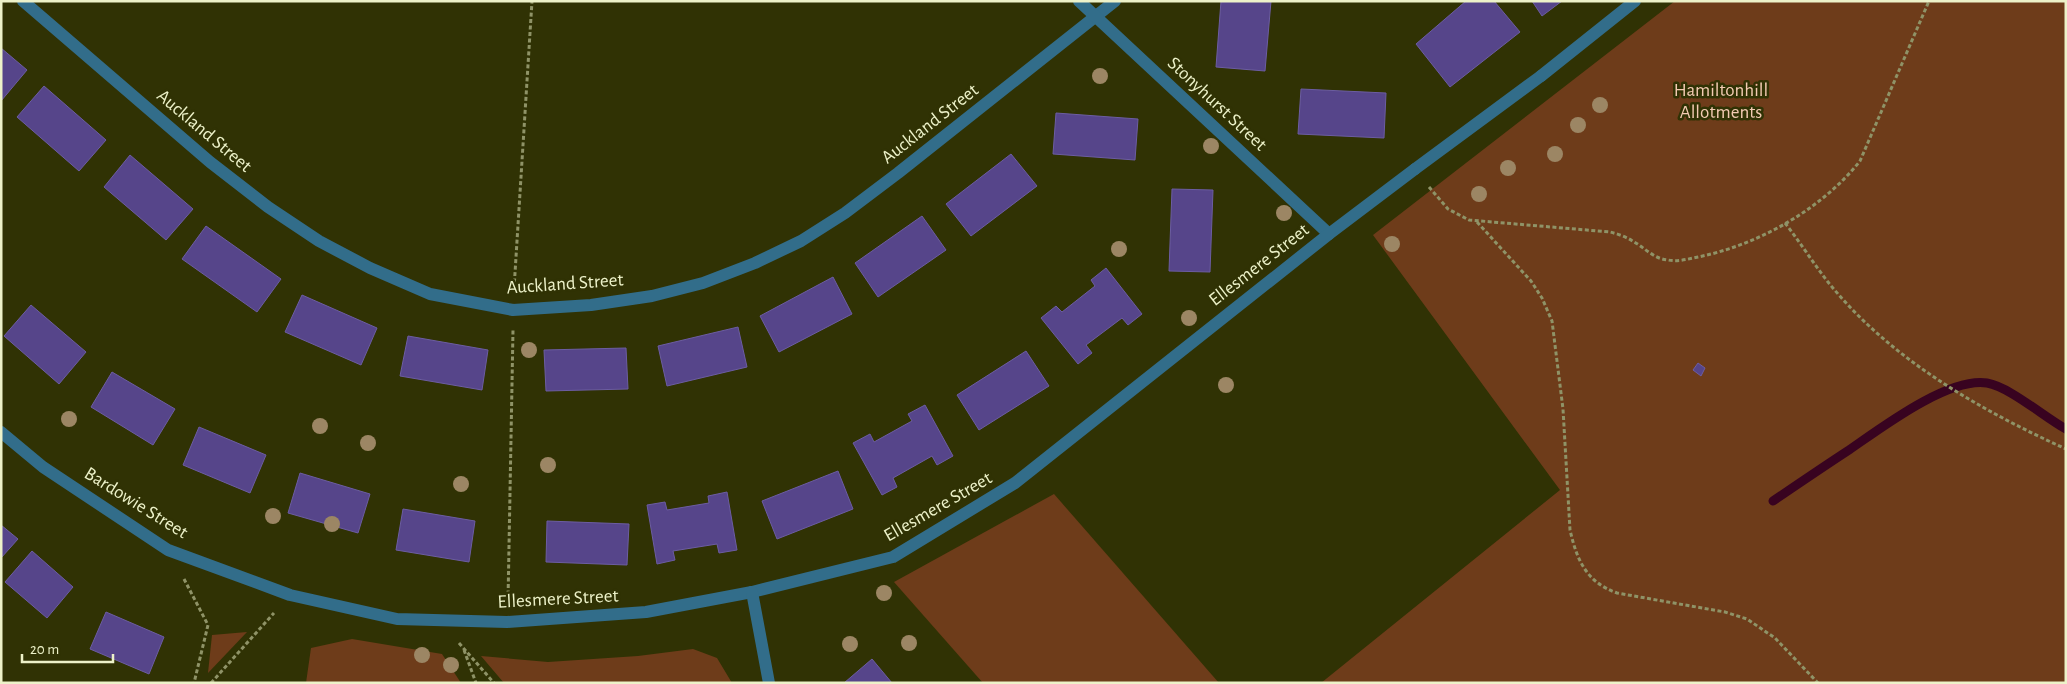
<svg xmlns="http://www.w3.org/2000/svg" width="2067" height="684" viewBox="0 0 2067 684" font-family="'Alegreya Sans',sans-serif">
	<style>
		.green { fill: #6e3c1a }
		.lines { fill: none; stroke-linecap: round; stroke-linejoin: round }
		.stream { stroke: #380320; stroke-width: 9 }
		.building { fill: #56458a; stroke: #6c5da2 }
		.path { stroke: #8f9367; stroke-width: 3; stroke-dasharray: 4 2.5; stroke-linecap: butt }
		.lane { stroke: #326d8a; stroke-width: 12 }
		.street { stroke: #326d8a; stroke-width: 12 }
		.tree { fill: #9c8664 }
		.labels { text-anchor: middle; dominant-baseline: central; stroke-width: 5; stroke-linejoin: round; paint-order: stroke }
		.park-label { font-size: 19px; fill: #f4cbb3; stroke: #303204 }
		.street-label { font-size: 19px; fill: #edf2c9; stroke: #303204 }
	</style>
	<rect width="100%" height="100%" fill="#303204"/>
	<g class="green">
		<polygon points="1675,1 2066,1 2066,683 1321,683 1560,490 1373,235"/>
		<polygon points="1054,494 1219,683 983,683 894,582"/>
		<polygon points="247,632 208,673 212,635"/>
		<polygon points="352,639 442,654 461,683 306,683 311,648"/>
		<polygon points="693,649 717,658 732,683 504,683 481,656 548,662 638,656"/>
	</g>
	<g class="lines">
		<path class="stream" d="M1773 501C1798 484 1823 467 1849 450 1881 428 1948 377 1987 383 2010 387 2044 417 2066 429"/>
	</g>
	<g class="building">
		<polygon points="1221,1 1271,1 1265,71 1216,67"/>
		<polygon points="1466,1 1494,1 1520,32 1450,87 1416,44"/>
		<polygon points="1532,1 1562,1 1542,16"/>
		<polygon points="1,48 27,70 1,101"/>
		<polygon points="44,86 106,140 79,171 17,117"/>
		<polygon points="1301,89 1386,93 1384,138 1298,134"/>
		<polygon points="1056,113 1138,119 1135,160 1053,154"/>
		<polygon points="1011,154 1037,186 971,236 946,204"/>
		<polygon points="130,155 193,209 166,240 104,187"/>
		<polygon points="1172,189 1213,190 1210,272 1169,271"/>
		<polygon points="922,216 946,250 878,297 855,263"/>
		<polygon points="206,226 281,279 257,312 182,259"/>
		<polygon points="1106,268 1142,314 1128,325 1122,318 1086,345 1092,353 1078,364 1041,318 1056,306 1062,312 1095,286 1091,280"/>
		<polygon points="833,277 852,314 779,352 760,316"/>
		<polygon points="302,295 377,328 361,365 285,332"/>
		<polygon points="31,305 86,352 59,384 4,336"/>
		<polygon points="738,327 747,367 667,386 658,346"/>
		<polygon points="408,336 488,350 482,390 400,376"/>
		<polygon points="626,348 628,389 546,391 544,350"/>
		<polygon points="1026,351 1049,386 979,430 957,395"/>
		<polygon points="1698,363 1705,368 1701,376 1693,370"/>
		<polygon points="112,372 175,409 153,445 91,407"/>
		<polygon points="925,405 953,456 937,465 932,456 893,478 897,487 882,495 853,443 870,434 874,442 912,421 908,414"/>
		<polygon points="199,427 266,455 250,493 183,465"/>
		<polygon points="838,471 853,509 777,539 762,501"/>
		<polygon points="300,473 370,494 358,533 288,513"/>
		<polygon points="727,492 737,550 719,553 717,544 673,551 675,560 657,564 647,505 665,502 667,510 709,503 708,496"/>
		<polygon points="403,509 475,521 469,562 396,550"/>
		<polygon points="547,521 629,524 627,565 546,562"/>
		<polygon points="1,525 18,539 1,558"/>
		<polygon points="32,551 73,587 47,618 5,582"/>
		<polygon points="106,612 164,637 149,674 90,649"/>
		<polygon points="872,659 892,683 844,683"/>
	</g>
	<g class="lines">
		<g class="path">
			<path d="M1429 187 1448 209 1469 220 1610 232C1618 234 1627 237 1634 242 1645 248 1654 259 1668 260 1678 262 1688 259 1698 257 1758 245 1822 209 1860 161L1929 1"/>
			<path d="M1477 222 1531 281 1542 298 1552 321 1563 409 1570 530C1577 560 1586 582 1617 593L1725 612 1747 619 1775 638 1818 683"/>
			<path d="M1785 223C1800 242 1813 263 1828 282 1889 358 1978 409 2066 449"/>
			<polyline points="514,289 532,1"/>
			<polyline points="184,579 208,625 194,683"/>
			<polyline points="508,601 513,330"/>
			<polyline points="459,643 494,683"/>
			<polyline points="464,650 476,683"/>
			<polyline points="211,683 274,613"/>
		</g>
		<polyline class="lane" points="1415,169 1541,76"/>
		<g class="street">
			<polyline points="23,1 210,162 268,207 319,241 370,268 430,294 513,310 591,305 652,296 703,283 755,263 801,241 845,213 898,173 1115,1"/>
			<polyline points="1079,1 1329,234"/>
			<polyline points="1541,76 1635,1"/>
			<polyline points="1,432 43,467 168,550 290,595 397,619 507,622 646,612 752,592 893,557 1015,483 1329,234 1415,169"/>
			<polyline points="752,592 769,683"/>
		</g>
	</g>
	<g class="tree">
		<circle cx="1100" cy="76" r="8"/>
		<circle cx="1600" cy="105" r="8"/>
		<circle cx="1578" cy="125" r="8"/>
		<circle cx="1211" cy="146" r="8"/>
		<circle cx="1555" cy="154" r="8"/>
		<circle cx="1508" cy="168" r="8"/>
		<circle cx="1479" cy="194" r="8"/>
		<circle cx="1284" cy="213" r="8"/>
		<circle cx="1392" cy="244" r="8"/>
		<circle cx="1119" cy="249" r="8"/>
		<circle cx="1189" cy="318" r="8"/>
		<circle cx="529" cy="350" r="8"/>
		<circle cx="1226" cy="385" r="8"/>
		<circle cx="69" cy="419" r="8"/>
		<circle cx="320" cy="426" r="8"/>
		<circle cx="368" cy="443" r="8"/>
		<circle cx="548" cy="465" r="8"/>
		<circle cx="461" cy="484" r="8"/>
		<circle cx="273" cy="516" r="8"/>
		<circle cx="332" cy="524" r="8"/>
		<circle cx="884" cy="593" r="8"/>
		<circle cx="909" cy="643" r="8"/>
		<circle cx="850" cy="644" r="8"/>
		<circle cx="422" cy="655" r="8"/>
		<circle cx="451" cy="665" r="8"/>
	</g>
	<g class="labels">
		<g class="park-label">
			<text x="1721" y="90">Hamiltonhill<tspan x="1721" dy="22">Allotments</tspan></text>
		</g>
		<g class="street-label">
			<text transform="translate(1217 104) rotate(43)">Stonyhurst Street</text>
			<text transform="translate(930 124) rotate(-38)">Auckland Street</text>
			<text transform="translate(204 131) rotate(40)">Auckland Street</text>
			<text transform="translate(1259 265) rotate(-38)">Ellesmere Street</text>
			<text transform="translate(565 284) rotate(-4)">Auckland Street</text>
			<text transform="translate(136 503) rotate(32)">Bardowie Street</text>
			<text transform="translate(938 507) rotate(-30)">Ellesmere Street</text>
			<text transform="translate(558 599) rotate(-3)">Ellesmere Street</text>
		</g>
	</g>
	<rect width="2067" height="684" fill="none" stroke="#edf2c9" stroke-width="5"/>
	<path d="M22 654v8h91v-8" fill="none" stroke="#edf2c9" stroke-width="2.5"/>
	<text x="30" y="654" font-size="15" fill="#edf2c9" stroke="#303204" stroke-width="4" paint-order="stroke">20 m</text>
</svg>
